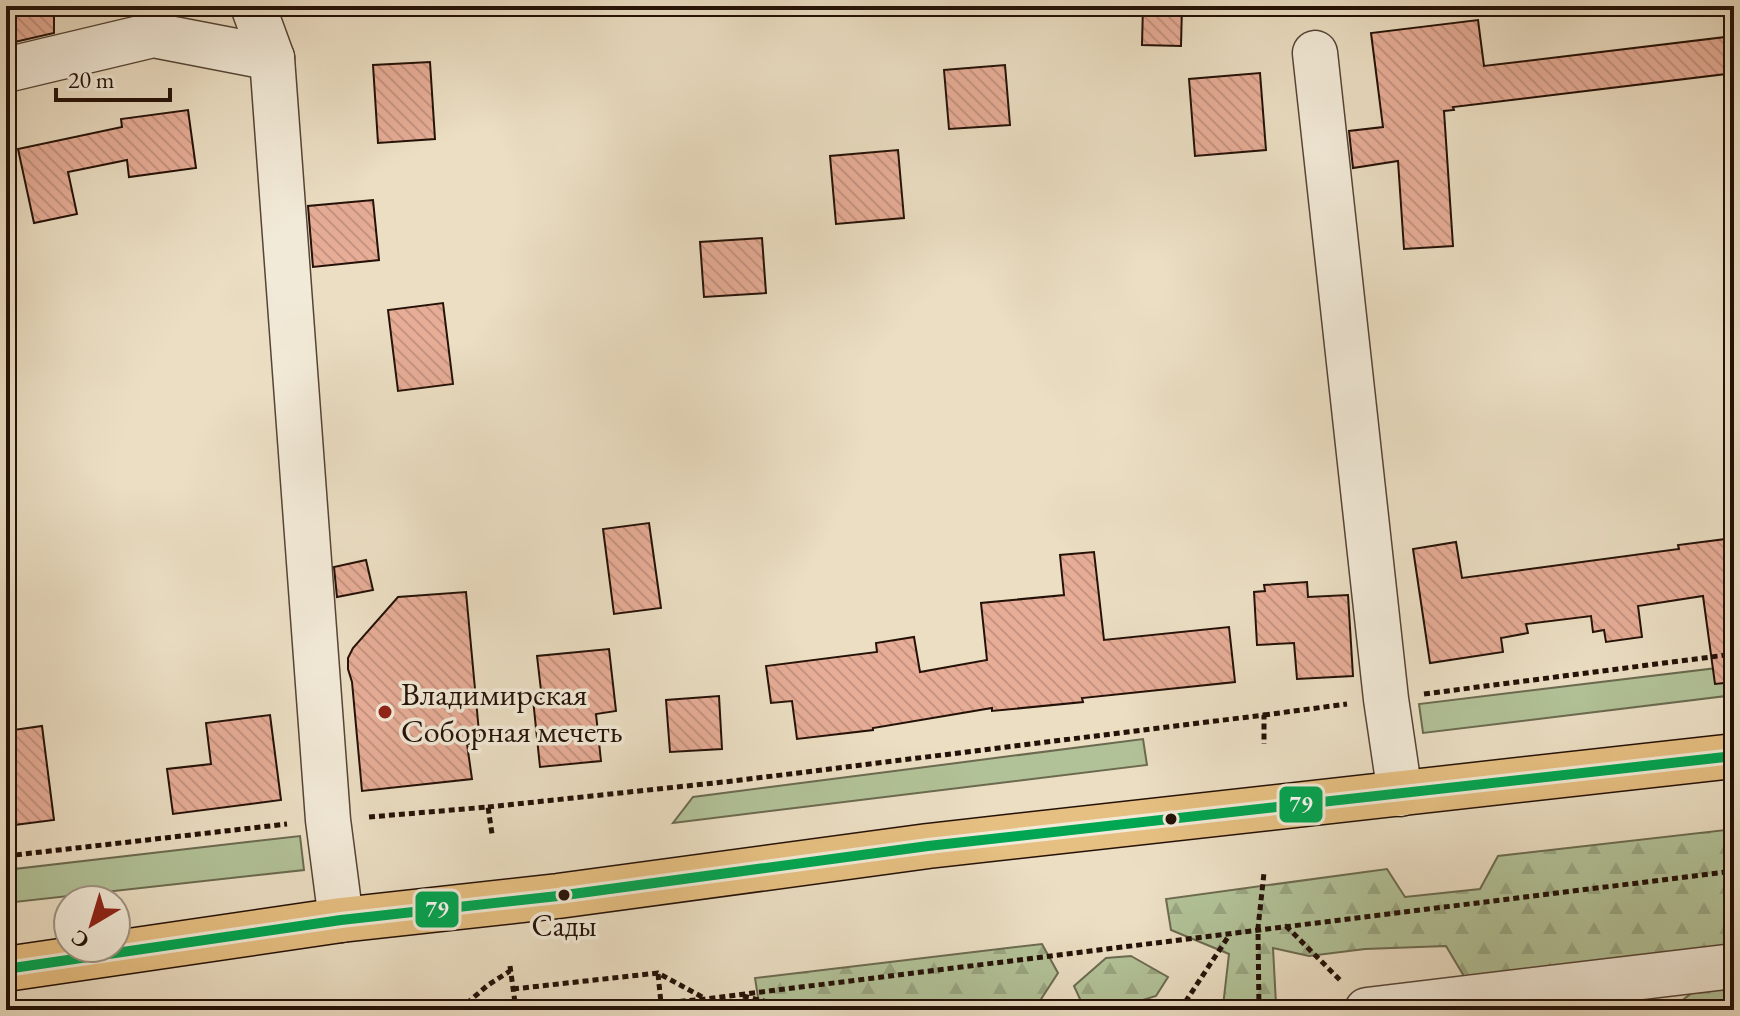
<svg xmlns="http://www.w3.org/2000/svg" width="1740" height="1016" viewBox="0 0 1740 1016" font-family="'EB Garamond',serif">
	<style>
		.green { fill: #b2c298; stroke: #6b6a50; stroke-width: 2 }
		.forest { fill: url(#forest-firs); stroke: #6b6a50; stroke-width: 2 }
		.building { fill: url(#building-back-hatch); stroke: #241107; stroke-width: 2 }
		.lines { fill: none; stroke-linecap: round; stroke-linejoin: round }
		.minor-casing { stroke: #564436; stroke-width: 47 }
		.major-casing { stroke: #241107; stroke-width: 47 }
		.path { stroke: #241107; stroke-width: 5; stroke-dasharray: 6 4; stroke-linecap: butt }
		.minor { stroke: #f2ead8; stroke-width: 44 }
		.major { stroke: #e6bf82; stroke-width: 44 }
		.bus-1-casing { stroke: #f2ead8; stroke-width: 16 }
		.bus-1 { stroke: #00a651; stroke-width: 10 }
		.poi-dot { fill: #8f2418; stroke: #f2ead8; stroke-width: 3 }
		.bus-dot { fill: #241107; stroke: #f2ead8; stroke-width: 3 }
		.labels { text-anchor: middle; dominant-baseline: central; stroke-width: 7; stroke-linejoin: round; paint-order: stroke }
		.bus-label { font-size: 30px; fill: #241107; stroke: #f2ead8 }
		.poi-label { font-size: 32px; fill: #241107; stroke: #f2ead8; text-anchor: start }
		.line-badge { stroke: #f2ead8; stroke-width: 3 }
		.badge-label { font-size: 22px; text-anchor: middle; font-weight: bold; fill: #fff }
	</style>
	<defs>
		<pattern id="forest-firs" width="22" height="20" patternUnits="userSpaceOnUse" patternTransform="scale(2)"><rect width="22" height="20" fill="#b2c298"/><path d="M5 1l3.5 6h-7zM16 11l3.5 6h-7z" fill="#99a682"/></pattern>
		<pattern id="building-back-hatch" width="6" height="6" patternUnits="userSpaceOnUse" patternTransform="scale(2)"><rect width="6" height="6" fill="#e7ad97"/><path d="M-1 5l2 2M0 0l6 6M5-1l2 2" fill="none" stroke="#c69481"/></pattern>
	</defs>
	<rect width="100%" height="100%" fill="#ebdec3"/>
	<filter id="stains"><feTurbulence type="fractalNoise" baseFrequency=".0025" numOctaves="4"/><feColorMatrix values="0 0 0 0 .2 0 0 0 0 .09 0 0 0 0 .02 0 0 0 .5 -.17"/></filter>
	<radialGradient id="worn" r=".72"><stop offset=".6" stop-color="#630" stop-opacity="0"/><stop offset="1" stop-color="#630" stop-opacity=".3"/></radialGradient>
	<g class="green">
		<polygon points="1734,666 1734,695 1423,733 1419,704"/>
		<polygon points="1143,739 1147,765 673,823 693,797"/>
		<polygon points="300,836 304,870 6,903 6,870"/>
	</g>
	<g class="forest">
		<polygon points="1734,829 1734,952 1468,983 1446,946 1365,949 1309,956 1273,948 1276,1004 1223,1006 1229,954 1171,930 1166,899 1387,869 1405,897 1480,889 1498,856"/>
		<polygon points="1042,944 1058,973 1034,1010 760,1010 755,978"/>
		<polygon points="1131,956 1168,977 1156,996 1110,1010 1085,1010 1074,986 1106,958"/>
		<polygon points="1707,981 1734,981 1734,1010 1670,1010"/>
	</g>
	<g class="building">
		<polygon points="6,6 54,6 54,33 6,44"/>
		<polygon points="1143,6 1182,6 1181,46 1142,45"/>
		<polygon points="1478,20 1484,66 1734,36 1734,73 1453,107 1454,110 1444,111 1453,246 1404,249 1398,161 1353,168 1349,131 1383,127 1371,33"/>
		<polygon points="430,62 435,139 378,143 373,65"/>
		<polygon points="1005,65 1010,125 949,129 944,70"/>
		<polygon points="1260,73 1266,150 1195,156 1189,79"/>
		<polygon points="188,110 196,168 129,177 127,160 68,172 77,214 34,223 18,149 122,127 121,119"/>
		<polygon points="898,150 904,218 836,224 830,156"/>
		<polygon points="373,200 379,260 313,267 308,206"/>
		<polygon points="762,238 766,293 704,297 700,242"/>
		<polygon points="443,303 453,384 398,391 388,310"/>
		<polygon points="649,523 661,608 614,614 603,529"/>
		<polygon points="1734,538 1734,682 1715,684 1703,596 1638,606 1642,637 1606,642 1604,630 1593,632 1591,616 1526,624 1528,633 1501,638 1503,652 1430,663 1413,549 1456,542 1462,578 1679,549 1678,545"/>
		<polygon points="1094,552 1104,640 1229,627 1235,682 1082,698 1083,702 992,711 992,708 873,728 873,730 797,739 792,701 771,703 766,666 877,652 876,643 914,637 920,672 987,660 981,603 1064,595 1060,555"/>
		<polygon points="366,560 373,590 337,597 334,567"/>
		<polygon points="1307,582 1308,597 1348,595 1353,676 1297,679 1294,643 1257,645 1254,592 1265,591 1264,585"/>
		<polygon points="466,592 480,743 467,744 472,779 362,791 352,682 348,669 348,658 353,648 398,597"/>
		<polygon points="609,649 616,711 596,714 601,761 540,767 533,699 542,699 537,656"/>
		<polygon points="719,696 722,749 670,752 666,700"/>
		<polygon points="270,715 281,800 173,814 167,769 211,764 206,723"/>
		<polygon points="42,726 54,820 6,826 6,731"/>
	</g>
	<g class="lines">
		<g class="minor-casing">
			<g id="minor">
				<polyline points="253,6 272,58 328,820 341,920"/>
				<polyline points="1315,53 1386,699 1400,794"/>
				<polyline points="6,70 153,35 272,58"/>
				<polyline points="1367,1010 1734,966"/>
			</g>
		</g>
		<g class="major-casing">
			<polyline id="major" points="6,969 341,920 558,896 928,846 1734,756"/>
		</g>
		<g class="path">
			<polyline points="1424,694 1734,654"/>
			<polyline points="1264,715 1347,704"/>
			<polyline points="488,807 733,781 1264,715 1264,744"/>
			<polyline points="369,817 488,807 492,834"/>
			<polyline points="6,856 287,824"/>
			<polyline points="1286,926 1341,981"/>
			<polyline points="510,966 516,1010"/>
			<polyline points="658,974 661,1003"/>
			<polyline points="513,989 658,973 704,998"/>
			<polyline points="743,996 800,1010"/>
			<polyline points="459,1010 488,985 510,971"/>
			<polyline points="590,1010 705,999 1734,871"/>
			<polyline points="1180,1010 1230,934"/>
			<polyline points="1259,1010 1258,928 1264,873"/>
		</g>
		<use href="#minor" class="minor"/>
		<use href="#major" class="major"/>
		<g class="bus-1-casing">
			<polyline id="bus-1" points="6,969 341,920 558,896 928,846 1734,756"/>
		</g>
		<use href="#bus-1" class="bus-1"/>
	</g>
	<circle class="poi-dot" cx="385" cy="712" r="8"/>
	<g class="bus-dot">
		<circle cx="1171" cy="819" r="7"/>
		<circle cx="564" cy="895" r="7"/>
	</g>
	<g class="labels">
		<g class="bus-label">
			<text x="564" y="925">Сады</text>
		</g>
		<g class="poi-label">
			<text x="401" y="694">Владимирская<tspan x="401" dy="37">Соборная мечеть</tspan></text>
		</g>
	</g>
	<g class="line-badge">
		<rect x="1278" y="785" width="46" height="39" rx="8" fill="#00a651"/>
		<rect x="414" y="890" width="46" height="39" rx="8" fill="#00a651"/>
	</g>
	<g class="badge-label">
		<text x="1301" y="812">79</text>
		<text x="437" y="917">79</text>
	</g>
	<rect width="1740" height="1016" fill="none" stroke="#ebdec3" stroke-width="32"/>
	<rect x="8" y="8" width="1724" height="1000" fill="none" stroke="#241107" stroke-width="4"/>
	<rect x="16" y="16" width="1708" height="984" fill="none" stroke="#241107" stroke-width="2"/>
	<g transform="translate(92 924) rotate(218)"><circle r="38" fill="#f2ead8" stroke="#a09384" stroke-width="2"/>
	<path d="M0-6L14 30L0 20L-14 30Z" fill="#8f2418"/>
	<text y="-12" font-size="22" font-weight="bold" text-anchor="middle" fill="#241107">С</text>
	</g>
	<path d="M56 88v12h114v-12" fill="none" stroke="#241107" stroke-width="4"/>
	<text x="68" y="88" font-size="24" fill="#241107" stroke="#f2ead8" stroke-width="6" paint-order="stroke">20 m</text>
	<rect width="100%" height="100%" filter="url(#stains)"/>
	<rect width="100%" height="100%" fill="url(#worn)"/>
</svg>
